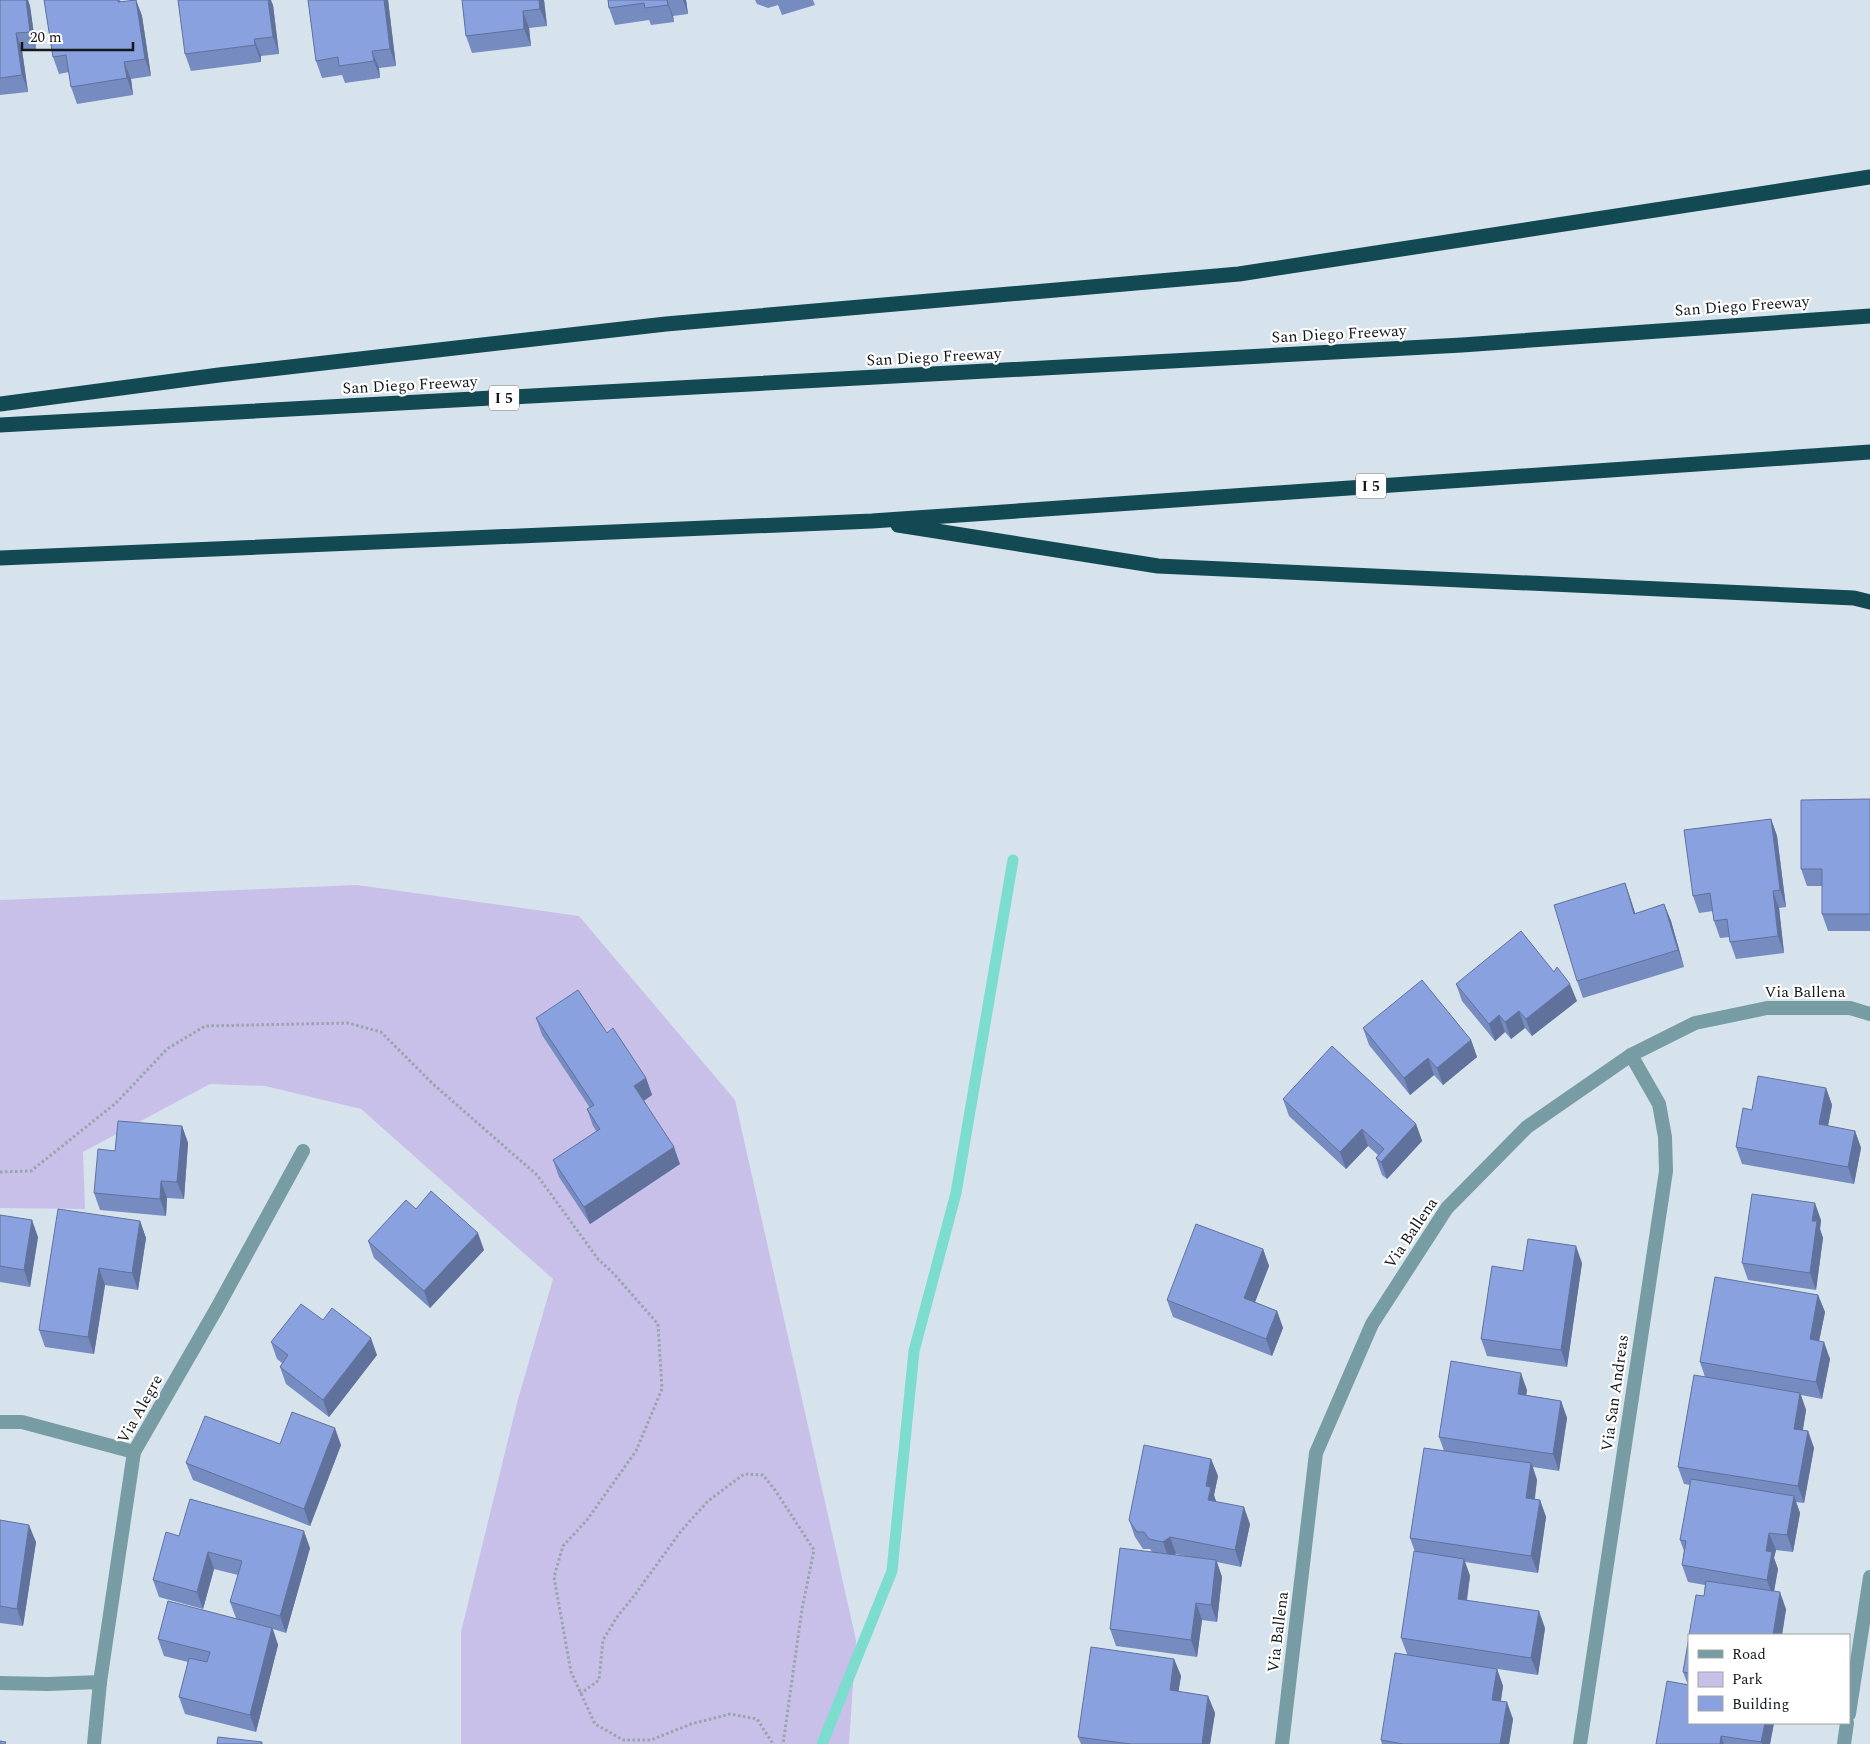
<svg xmlns="http://www.w3.org/2000/svg" width="1870" height="1744" viewBox="0 0 1870 1744" font-family="Spectral,serif">
	<style>
		.green { fill: #c9c0ea }
		.lines { fill: none; stroke-linecap: round; stroke-linejoin: round }
		.stream { stroke: #7cdcce; stroke-width: 11 }
		.path { stroke: #9aa4ab; stroke-width: 3; stroke-dasharray: 2.5 2.5; stroke-linecap: butt }
		.minor { stroke: #779ca4; stroke-width: 14 }
		.tertiary { stroke: #779ca4; stroke-width: 14 }
		.motorway { stroke: #134952; stroke-width: 15 }
		.wall { fill: #768bc0; fill-rule: evenodd }
		.shaded-wall { fill: #60719c }
		.building { fill: #89a2df; stroke: #60719c }
		.labels { text-anchor: middle; dominant-baseline: central; stroke-width: 4.5; stroke-linejoin: round; paint-order: stroke }
		.shield { fill: #fff; stroke: #5a5d5f; stroke-width: 1 }
		.shield-label { font-size: 15px; font-weight: bold; fill: #14181b }
		.street-label { font-size: 16px; fill: #14181b; stroke: #fff }
	</style>
	<rect width="100%" height="100%" fill="#d7e3ec"/>
	<polygon class="green" points="357,885 579,916 735,1100 856,1640 849,1744 461,1744 461,1632 518,1399 553,1279 361,1109 265,1086 210,1084 83,1152 85,1209 0,1208 0,900"/>
	<g class="lines">
		<polyline class="stream" points="822,1744 892,1571 914,1351 956,1193 1013,860"/>
		<g class="path">
			<polyline points="0,1172 31,1171 116,1103 167,1049 205,1026 348,1023 381,1032 433,1084 537,1175 598,1259 614,1274 658,1324 662,1389 636,1451 587,1520 563,1546 554,1577 571,1672 595,1724 623,1740 651,1740 691,1724 730,1714 757,1719 773,1744"/>
			<polyline points="580,1694 599,1680 603,1640 617,1617 634,1596 681,1531 708,1501 744,1474 763,1475 775,1490 814,1550 802,1609 783,1744"/>
		</g>
		<g class="minor">
			<polyline points="0,1422 22,1422 134,1452"/>
			<polyline points="0,1683 48,1684 100,1682"/>
			<polyline points="94,1744 100,1682 134,1452 217,1308 303,1151"/>
			<polyline points="1282,1744 1316,1453 1372,1324 1447,1208 1527,1127 1631,1055 1695,1023 1767,1008 1850,1008 1870,1014"/>
			<polyline points="1580,1744 1666,1171 1665,1137 1659,1104 1631,1055"/>
		</g>
		<g class="tertiary">
			<polyline points="1849,1714 1870,1577"/>
			<polyline points="1844,1744 1847,1723"/>
		</g>
		<g class="motorway">
			<polyline points="0,404 219,375 666,324 1239,274 1870,177"/>
			<polyline points="0,425 1462,345 1870,316"/>
			<polyline points="898,525 1158,566 1854,598 1870,602"/>
			<polyline points="0,558 872,521 1870,452"/>
		</g>
	</g>
	<g class="wall">
		<polygon points="0,0 28,0 30,6 36,49 22,50 28,92 0,95"/>
		<polygon points="44,0 120,0 121,2 136,0 142,16 151,76 131,79 133,95 77,104 71,87 69,72 59,74 53,57"/>
		<polygon points="308,0 388,0 396,66 379,68 380,78 345,83 342,75 322,78 316,61"/>
		<polygon points="462,0 544,0 547,26 529,28 531,46 472,53 466,36"/>
		<polygon points="608,0 686,0 688,14 673,16 674,22 651,25 649,20 615,25 609,8"/>
		<polygon points="755,0 813,0 815,5 782,15 778,5 768,8 757,4"/>
		<polygon points="273,5 279,54 261,56 261,62 191,71 185,54"/>
		<polygon points="1870,799 1870,931 1828,931 1822,914 1822,886 1807,886 1801,869"/>
		<polygon points="1771,819 1777,836 1786,907 1779,908 1784,953 1736,959 1730,942 1730,937 1720,938 1714,921 1713,911 1699,913 1693,896"/>
		<polygon points="1625,883 1635,914 1664,904 1671,921 1684,967 1583,998 1577,981"/>
		<polygon points="1456,984 1577,1001 1532,1036 1525,1028 1511,1039 1505,1032 1495,1041 1462,1001"/>
		<polygon points="536,1018 607,1033 646,1078 652,1095 644,1101 680,1164 590,1224 559,1177 553,1160 597,1132 593,1126 587,1109 590,1108 542,1035"/>
		<polygon points="1363,1028 1471,1040 1477,1057 1443,1085 1434,1075 1410,1095 1369,1045"/>
		<polygon points="1826,1088 1832,1105 1828,1126 1855,1131 1861,1148 1854,1184 1742,1164 1736,1147 1752,1110"/>
		<polygon points="1283,1099 1416,1124 1422,1141 1387,1179 1382,1175 1376,1158 1378,1155 1368,1146 1346,1169 1289,1116"/>
		<polygon points="182,1126 188,1143 184,1199 167,1198 166,1216 100,1210 94,1193 115,1151"/>
		<polygon points="416,1209 484,1250 430,1308 374,1258 368,1241"/>
		<polygon points="0,1215 38,1237 30,1287 0,1282"/>
		<polygon points="1821,1220 1820,1229 1823,1238 1816,1290 1748,1280 1742,1263"/>
		<polygon points="140,1221 146,1238 138,1290 105,1285 94,1354 45,1347 39,1330"/>
		<polygon points="1263,1249 1269,1266 1255,1302 1277,1311 1283,1328 1272,1356 1173,1317 1167,1300"/>
		<polygon points="1582,1263 1567,1367 1487,1356 1481,1339 1523,1271"/>
		<polygon points="1818,1295 1825,1312 1819,1341 1830,1359 1822,1399 1801,1395 1806,1410 1803,1430 1808,1431 1814,1448 1804,1503 1796,1502 1800,1513 1793,1552 1776,1550 1774,1558 1778,1569 1774,1591 1786,1609 1782,1635 1689,1635 1704,1596 1705,1585 1688,1582 1682,1565 1684,1551 1680,1540 1690,1485 1684,1484 1678,1467 1705,1377 1700,1362"/>
		<polygon points="323,1320 377,1355 329,1417 286,1384 280,1367 282,1363 277,1359 271,1342"/>
		<polygon points="1527,1390 1526,1395 1561,1401 1567,1418 1559,1471 1533,1467 1537,1480 1535,1499 1540,1500 1546,1517 1538,1573 1465,1562 1470,1576 1467,1601 1545,1628 1538,1675 1452,1662 1497,1669 1503,1686 1501,1701 1513,1719 1509,1744 1382,1744 1381,1740 1407,1654 1401,1638 1415,1552 1410,1538 1444,1451 1439,1437"/>
		<polygon points="280,1444 341,1445 310,1526 193,1480 186,1463"/>
		<path d="M1211 1459 1218 1476 1214 1495 1216 1502 1250 1524 1241 1567 1217 1562 1222 1577 1217 1622 1202 1620 1197 1657 1116 1646 1110 1629 1152 1552 1150 1549H1143L1135 1537 1129 1520ZM1176 1554 1195 1558 1175 1555Z"/>
		<polygon points="0,1520 36,1542 23,1626 0,1623"/>
		<polygon points="179,1536 310,1548 286,1633 273,1629 278,1645 256,1732 185,1714 179,1697 188,1662 164,1656 158,1639 236,1618 230,1602 238,1575 214,1569 203,1609 159,1597 153,1580"/>
		<polygon points="1689,1637 1689,1723 1774,1723 1770,1744 1656,1744 1688,1685 1683,1672"/>
		<polygon points="1174,1659 1181,1676 1178,1692 1208,1696 1215,1713 1210,1744 1081,1744 1078,1737"/>
	</g>
	<g class="shaded-wall">
		<polygon points="26,0 28,0 30,6 36,49 30,32"/>
		<polygon points="136,0 142,16 151,76 145,59"/>
		<polygon points="268,0 271,0 273,5 279,54 273,37"/>
		<polygon points="384,0 388,0 396,66 390,49"/>
		<polygon points="539,0 544,0 547,26 540,9"/>
		<polygon points="667,0 673,16 674,22 668,5"/>
		<polygon points="683,0 686,0 688,14"/>
		<polygon points="523,11 529,28 531,46 524,29"/>
		<polygon points="16,33 22,50 28,92 22,75"/>
		<polygon points="254,39 261,56 261,62 255,45"/>
		<polygon points="372,51 379,68 380,78 374,61"/>
		<polygon points="124,62 131,79 133,95 127,78"/>
		<polygon points="1771,819 1777,836 1786,907 1780,890"/>
		<polygon points="1625,883 1631,900 1641,931 1634,914"/>
		<polygon points="1773,891 1779,908 1784,953 1778,936"/>
		<polygon points="1664,904 1671,921 1684,967 1678,950"/>
		<polygon points="1570,984 1577,1001 1532,1036 1526,1019"/>
		<polygon points="1519,1011 1525,1028 1511,1039 1505,1022"/>
		<polygon points="1499,1015 1505,1032 1495,1041 1489,1024"/>
		<polygon points="1471,1040 1477,1057 1443,1085 1437,1068"/>
		<polygon points="1428,1058 1434,1075 1410,1095 1404,1078"/>
		<polygon points="646,1078 652,1095 640,1103 634,1086"/>
		<polygon points="1826,1088 1832,1105 1825,1141 1819,1124"/>
		<polygon points="1416,1124 1422,1141 1387,1179 1381,1162"/>
		<polygon points="182,1126 188,1143 184,1199 177,1182"/>
		<polygon points="1362,1129 1368,1146 1346,1169 1340,1152"/>
		<polygon points="1855,1131 1861,1148 1854,1184 1848,1167"/>
		<polygon points="674,1147 680,1164 590,1224 584,1207"/>
		<polygon points="161,1181 167,1198 166,1216 160,1199"/>
		<polygon points="1815,1203 1821,1220 1820,1229 1823,1238 1816,1290 1810,1273 1812,1221"/>
		<polygon points="32,1220 38,1237 30,1287 24,1270"/>
		<polygon points="140,1221 146,1238 138,1290 132,1273"/>
		<polygon points="478,1233 484,1250 430,1308 424,1291"/>
		<polygon points="1576,1246 1582,1263 1567,1367 1561,1350"/>
		<polygon points="1263,1249 1269,1266 1250,1315 1244,1298"/>
		<polygon points="99,1268 105,1285 94,1354 88,1337"/>
		<polygon points="1818,1295 1825,1312 1816,1356 1810,1339"/>
		<polygon points="1277,1311 1283,1328 1272,1356 1266,1339"/>
		<polygon points="371,1338 377,1355 329,1417 323,1400"/>
		<polygon points="1824,1342 1830,1359 1822,1399 1816,1382"/>
		<polygon points="1521,1373 1527,1390 1524,1411 1518,1394"/>
		<polygon points="1800,1393 1806,1410 1800,1446 1794,1429"/>
		<polygon points="1561,1401 1567,1418 1559,1471 1553,1454"/>
		<polygon points="335,1428 341,1445 310,1526 304,1509"/>
		<polygon points="1808,1431 1814,1448 1804,1503 1798,1486"/>
		<polygon points="1211,1459 1218,1476 1214,1495 1217,1504 1208,1500 1206,1486"/>
		<polygon points="1531,1463 1537,1480 1532,1515 1526,1498"/>
		<polygon points="1794,1496 1800,1513 1793,1552 1787,1535"/>
		<polygon points="1540,1500 1546,1517 1538,1573 1531,1556"/>
		<polygon points="1244,1507 1250,1524 1241,1567 1235,1550"/>
		<polygon points="29,1525 36,1542 23,1626 17,1609"/>
		<polygon points="304,1531 310,1548 286,1633 280,1616"/>
		<polygon points="1769,1533 1776,1550 1774,1558 1778,1569 1773,1597 1767,1580 1766,1551"/>
		<polygon points="1170,1537 1176,1554 1169,1559 1163,1542"/>
		<polygon points="208,1552 214,1569 203,1609 197,1592"/>
		<polygon points="1464,1559 1470,1576 1464,1616 1458,1599"/>
		<polygon points="1216,1560 1222,1577 1217,1622 1211,1605"/>
		<polygon points="1780,1592 1786,1609 1782,1635 1773,1635"/>
		<polygon points="1196,1603 1202,1620 1197,1657 1191,1640"/>
		<polygon points="1539,1611 1545,1628 1538,1675 1531,1658"/>
		<polygon points="272,1628 278,1645 256,1732 250,1715"/>
		<polygon points="1174,1659 1181,1676 1176,1707 1170,1690"/>
		<polygon points="1497,1669 1503,1686 1498,1717 1492,1700"/>
		<polygon points="1208,1696 1215,1713 1210,1744 1202,1744"/>
		<polygon points="1507,1702 1513,1719 1509,1744 1500,1744"/>
		<polygon points="1765,1723 1774,1723 1770,1744 1762,1744 1761,1742"/>
		<polygon points="1721,1736 1724,1744 1720,1744"/>
	</g>
	<g class="building">
		<polygon points="0,0 26,0 30,32 16,33 22,75 0,78"/>
		<polygon points="44,0 118,0 118,2 136,0 145,59 124,62 127,78 71,87 66,55 53,57"/>
		<polygon points="178,0 268,0 273,37 254,39 255,45 185,54"/>
		<polygon points="308,0 384,0 390,49 372,51 374,61 339,66 338,57 316,61"/>
		<polygon points="462,0 539,0 540,9 523,11 524,29 466,36"/>
		<polygon points="608,0 667,0 668,5 645,8 644,3 609,8"/>
		<polygon points="1870,799 1870,914 1822,914 1822,869 1801,869 1801,800"/>
		<polygon points="1771,819 1780,890 1773,891 1778,936 1730,942 1727,919 1714,921 1710,893 1693,896 1684,830"/>
		<polygon points="1625,883 1634,914 1664,904 1678,950 1577,981 1554,905"/>
		<polygon points="1521,931 1554,972 1557,967 1570,984 1526,1019 1519,1011 1505,1022 1499,1015 1489,1024 1456,984"/>
		<polygon points="1422,980 1471,1040 1437,1068 1428,1058 1404,1078 1363,1028"/>
		<polygon points="578,990 607,1033 613,1028 646,1078 634,1086 674,1147 584,1207 553,1160 600,1129 587,1109 594,1105 536,1018"/>
		<polygon points="1332,1046 1416,1124 1381,1162 1376,1158 1384,1149 1362,1129 1340,1152 1283,1099"/>
		<polygon points="1758,1076 1826,1088 1819,1124 1855,1131 1848,1167 1736,1147 1743,1108 1752,1110"/>
		<polygon points="118,1121 182,1126 177,1182 161,1181 160,1199 94,1193 98,1149 115,1151"/>
		<polygon points="431,1191 478,1233 424,1291 368,1241 406,1200 416,1209"/>
		<polygon points="1752,1194 1815,1203 1812,1221 1817,1221 1810,1273 1742,1263"/>
		<polygon points="58,1209 140,1221 132,1273 99,1268 88,1337 39,1330"/>
		<polygon points="0,1215 32,1220 24,1270 0,1266"/>
		<polygon points="1196,1224 1263,1249 1244,1298 1277,1311 1266,1339 1167,1300"/>
		<polygon points="1528,1239 1576,1246 1561,1350 1481,1339 1492,1266 1523,1271"/>
		<polygon points="1715,1277 1818,1295 1810,1339 1824,1342 1816,1382 1700,1362"/>
		<polygon points="301,1304 323,1320 332,1308 371,1338 323,1400 280,1367 288,1355 271,1342"/>
		<polygon points="1451,1361 1521,1373 1518,1394 1561,1401 1553,1454 1439,1437"/>
		<polygon points="1694,1375 1800,1393 1794,1429 1808,1431 1798,1486 1678,1467"/>
		<polygon points="292,1412 335,1428 304,1509 186,1463 205,1416 280,1444"/>
		<polygon points="1144,1445 1211,1459 1206,1486 1211,1487 1208,1500 1244,1507 1235,1550 1170,1537 1163,1542 1149,1539 1144,1532 1137,1532 1129,1520"/>
		<polygon points="1424,1448 1531,1463 1526,1498 1540,1500 1531,1556 1410,1538"/>
		<polygon points="1691,1479 1794,1496 1787,1535 1769,1533 1766,1551 1772,1552 1767,1580 1682,1565 1686,1541 1680,1540"/>
		<polygon points="190,1499 304,1531 280,1616 230,1602 242,1561 208,1552 197,1592 153,1580 166,1532 179,1536"/>
		<polygon points="0,1520 29,1525 17,1609 0,1606"/>
		<polygon points="1120,1548 1216,1560 1211,1605 1196,1603 1191,1640 1110,1629"/>
		<polygon points="1414,1551 1464,1559 1458,1599 1539,1611 1531,1658 1401,1638"/>
		<polygon points="1706,1581 1780,1592 1773,1635 1689,1635 1696,1595 1704,1596"/>
		<polygon points="168,1601 272,1628 250,1715 179,1697 189,1658 207,1662 210,1652 158,1639"/>
		<polygon points="1689,1637 1689,1673 1683,1672"/>
		<polygon points="1091,1647 1174,1659 1170,1690 1208,1696 1202,1744 1131,1744 1078,1737"/>
		<polygon points="1395,1653 1497,1669 1492,1700 1507,1702 1500,1744 1403,1744 1381,1740"/>
		<polygon points="1667,1681 1689,1685 1689,1723 1765,1723 1761,1742 1721,1736 1720,1744 1656,1744"/>
		<polygon points="218,1737 262,1742 262,1744 217,1744"/>
		<polygon points="0,1741 6,1742 5,1744 0,1744"/>
	</g>
	<g class="labels">
		<g class="shield">
			<rect x="489" y="385.5" width="30" height="25" rx="4"/>
			<rect x="1356" y="473.5" width="30" height="25" rx="4"/>
		</g>
		<g class="shield-label">
			<text x="504" y="398">I 5</text>
			<text x="1371" y="486">I 5</text>
		</g>
		<g class="street-label">
			<text transform="translate(1742 306) rotate(-4)">San Diego Freeway</text>
			<text transform="translate(1339 334) rotate(-3)">San Diego Freeway</text>
			<text transform="translate(934 357) rotate(-3)">San Diego Freeway</text>
			<text transform="translate(410 385) rotate(-3)">San Diego Freeway</text>
			<text x="1805" y="992">Via Ballena</text>
			<text transform="translate(1411 1233) rotate(-56)">Via Ballena</text>
			<text transform="translate(1615 1393) rotate(-82)">Via San Andreas</text>
			<text transform="translate(140 1409) rotate(-61)">Via Alegre</text>
			<text transform="translate(1278 1632) rotate(-83)">Via Ballena</text>
		</g>
	</g>
	<rect x="1688" y="1634" width="162" height="90" fill="#ffffff" stroke="#a1a3a4"/>
	<rect x="1698" y="1650" width="25" height="8" fill="#779ca4" stroke="#a1a3a4"/>
	<text x="1732" y="1659" font-size="15" fill="#14181b">Road</text>
	<rect x="1698" y="1672" width="25" height="15" fill="#c9c0ea" stroke="#a1a3a4"/>
	<text x="1732" y="1684" font-size="15" fill="#14181b">Park</text>
	<rect x="1698" y="1696" width="25" height="15" fill="#89a2df" stroke="#a1a3a4"/>
	<text x="1732" y="1709" font-size="15" fill="#14181b">Building</text>
	<path d="M22 42v8h111v-8" fill="none" stroke="#14181b" stroke-width="2.5"/>
	<text x="30" y="42" font-size="15" fill="#14181b" stroke="#ffffff" stroke-width="4" paint-order="stroke">20 m</text>
</svg>
